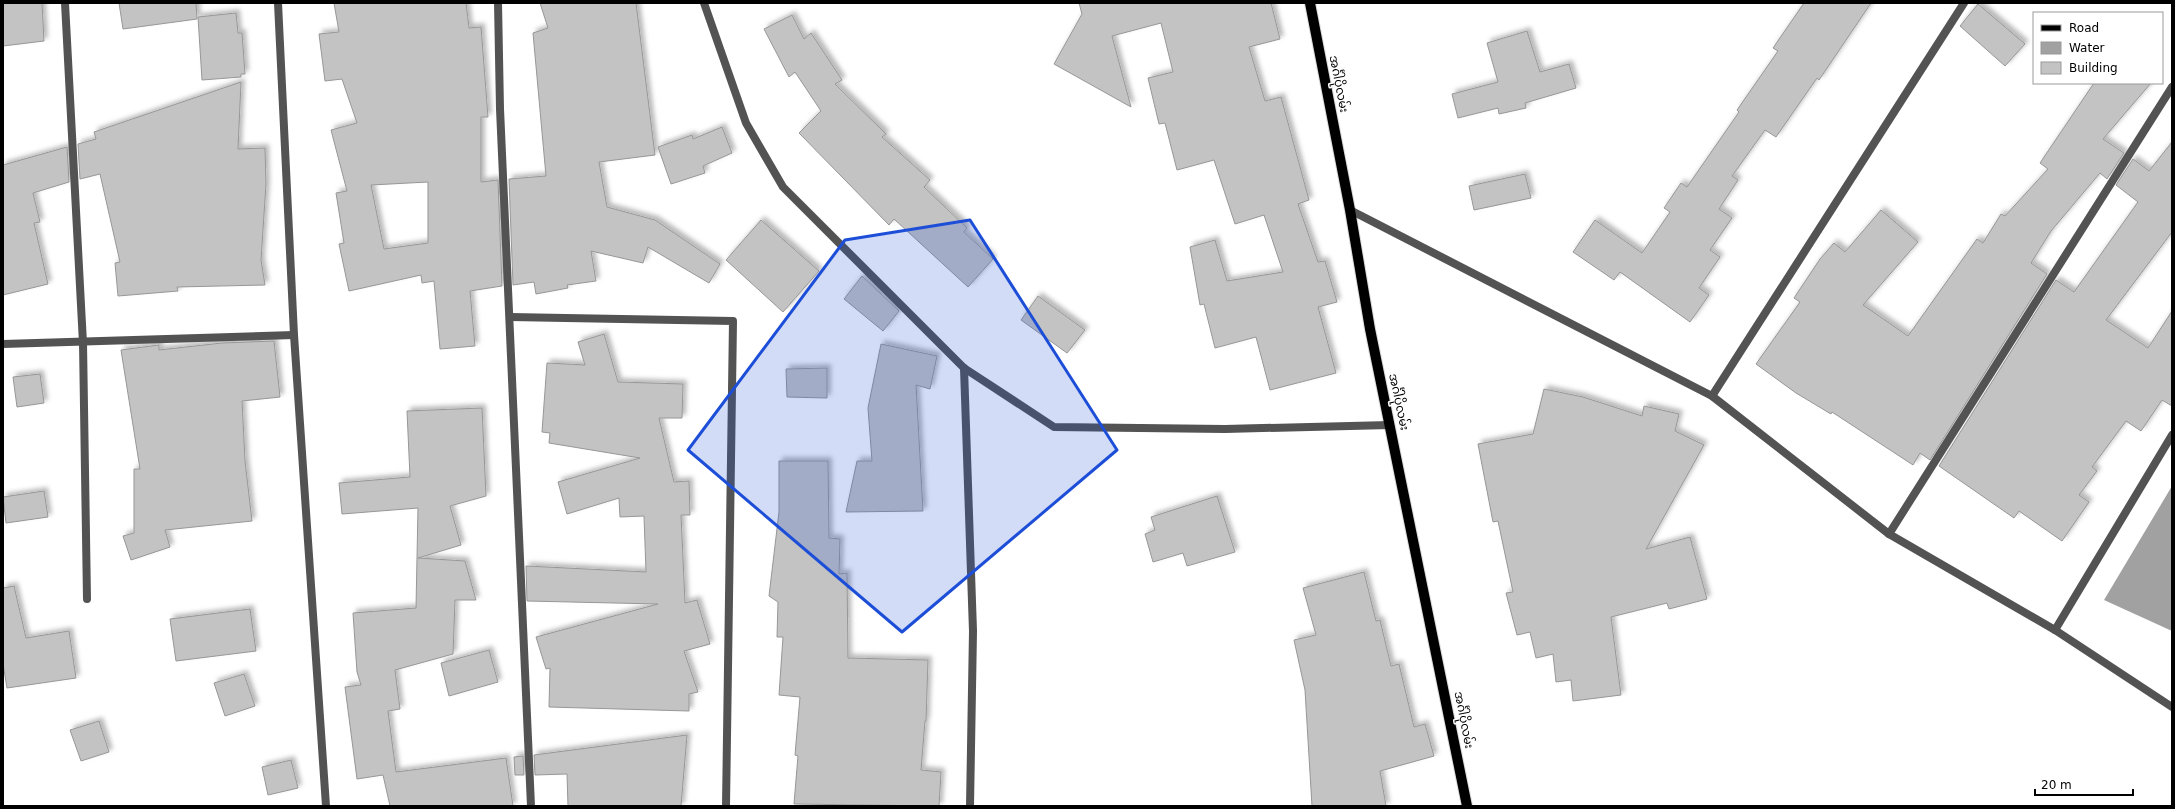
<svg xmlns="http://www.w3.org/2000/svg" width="2175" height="809" viewBox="0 0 2175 809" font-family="'DejaVu Sans','Noto Sans Myanmar',sans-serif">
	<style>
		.water { fill: #a1a1a1 }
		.building { fill: #c3c3c3; stroke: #979797; fill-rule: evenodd; filter: url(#shadow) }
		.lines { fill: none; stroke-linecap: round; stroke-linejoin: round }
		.primary-casing { stroke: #dbdbdb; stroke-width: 12 }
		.street { stroke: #535353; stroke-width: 8 }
		.primary { stroke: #000; stroke-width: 10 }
		.marked { fill: #1d4ed8; fill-opacity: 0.2; stroke: #1d4ed8; stroke-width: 3; stroke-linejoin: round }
		.labels { text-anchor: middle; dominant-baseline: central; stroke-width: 3; stroke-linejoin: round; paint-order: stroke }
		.street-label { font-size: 12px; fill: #000; stroke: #fff }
	</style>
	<defs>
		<filter id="shadow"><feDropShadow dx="3.5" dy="-3.5" stdDeviation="2" flood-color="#0004"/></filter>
	</defs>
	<rect width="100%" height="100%" fill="#fff"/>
	<polygon class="water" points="2172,486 2172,631 2104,600"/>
	<g class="building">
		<polygon points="3,3 42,3 44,41 3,46"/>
		<polygon points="119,3 196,3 197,19 123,29"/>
		<path d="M334 3H466L469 28 481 27 488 117H481V182L498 180 502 286 470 291 475 346 440 349 434 281 422 283 421 275 349 291 339 244 344 243 336 193 347 191 331 130 357 123 342 79 325 81 319 34 339 32ZM428 182V243L384 249 371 185Z"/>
		<polygon points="540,3 636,3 655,155 599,162 607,207 655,220 720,264 709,283 648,247 643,263 591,251 596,281 567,285 568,288 536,294 534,282 513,285 509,179 546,176 533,33 548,28"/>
		<polygon points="1079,3 1271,3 1280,39 1249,47 1265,101 1281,97 1309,200 1298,204 1318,262 1325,261 1337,302 1318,307 1336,373 1270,390 1256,337 1215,348 1204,304 1200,305 1190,247 1215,240 1227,281 1283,272 1264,215 1235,224 1214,160 1177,170 1165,123 1159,124 1148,78 1173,72 1161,23 1112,36 1131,107 1054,64 1082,14"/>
		<polygon points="1804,3 1871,3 1819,80 1817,78 1776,137 1765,130 1732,176 1738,180 1719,209 1732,218 1710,250 1720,257 1699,288 1709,295 1690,322 1620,272 1614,280 1573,252 1595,220 1642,253 1670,212 1664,208 1681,183 1687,187 1739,112 1737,110 1778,51 1773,48"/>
		<polygon points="1978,4 2025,44 2005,66 1960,26"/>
		<polygon points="236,13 238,33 242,33 245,74 241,74 241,77 202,80 198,17"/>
		<polygon points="792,15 804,39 811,33 842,80 835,84 886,134 882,137 930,180 924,187 967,228 964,232 993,259 968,287 894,219 889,225 799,133 821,111 795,72 789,77 764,29"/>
		<polygon points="1527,31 1540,72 1569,64 1576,88 1525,103 1526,108 1499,114 1498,108 1458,118 1452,94 1498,82 1487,43"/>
		<polygon points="241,82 238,149 265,148 266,184 261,260 265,285 177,287 178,291 118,296 115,263 120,262 100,174 80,179 78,144 96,139 94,132"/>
		<polygon points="2094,83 2151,83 2103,139 2124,153 2107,179 2100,173 2051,231 2031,263 2047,274 1930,460 1920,453 1913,465 1832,412 1831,414 1796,393 1756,364 1800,302 1794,298 1820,259 1834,243 1845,252 1881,210 1918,242 1863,305 1908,336 1977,239 1983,243 2001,214 2005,216 2048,169 2040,163"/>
		<polygon points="722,127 732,153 703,166 705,173 671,184 658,147 692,135 693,139"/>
		<polygon points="2172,142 2172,232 2106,320 2148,348 2172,311 2172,406 2162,400 2141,431 2126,421 2092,467 2097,471 2079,495 2089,502 2062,541 2019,511 2014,518 1939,466 2056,280 2074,292 2138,202 2116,185 2133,159 2149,171"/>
		<polygon points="67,147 69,182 33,193 40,222 34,223 48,284 3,295 3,165"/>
		<polygon points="1525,174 1531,198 1474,210 1469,186"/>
		<polygon points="761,220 819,271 783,312 726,260"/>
		<polygon points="862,276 899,311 883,331 844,299"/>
		<polygon points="1038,296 1085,330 1067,353 1021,320"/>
		<polygon points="604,334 618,382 683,384 682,418 659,418 674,482 689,481 690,515 681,515 685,603 697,600 710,644 684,651 698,692 689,694 689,711 549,707 550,668 546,669 536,637 658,604 527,601 526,566 646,572 644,516 620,517 619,498 567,514 558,482 640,458 549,443 550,433 542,432 547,363 585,365 578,342"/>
		<polygon points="274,341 280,397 242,401 245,461 252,521 165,530 170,547 131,560 123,536 134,533 134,469 140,469 121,350 159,345 159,350 222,343"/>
		<polygon points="881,344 937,356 930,389 916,385 923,511 846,512 857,461 872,461 868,408"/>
		<polygon points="827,368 827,398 787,397 786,369"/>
		<polygon points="40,374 44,403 17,407 13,377"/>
		<polygon points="1544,389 1583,397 1642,416 1644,406 1679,414 1675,431 1704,445 1646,549 1690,537 1707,599 1669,609 1667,603 1611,617 1621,695 1573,701 1571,680 1556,682 1553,654 1536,658 1530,632 1517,635 1506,593 1513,592 1498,521 1493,522 1478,444 1533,434"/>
		<polygon points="482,408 486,496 450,506 461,545 418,558 465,561 476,600 455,600 453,654 395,670 400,709 388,711 396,772 506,758 513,806 390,806 383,775 357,779 345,687 361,685 357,672 353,613 416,608 418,508 342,514 339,483 410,477 407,411"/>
		<polygon points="779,461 828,461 829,538 840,539 839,574 847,573 848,658 928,660 926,721 925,721 921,770 941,772 939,806 794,804 798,756 795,755 800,697 779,695 783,637 777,637 778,602 769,596 779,512"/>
		<polygon points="44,491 48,517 6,523 3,497"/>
		<polygon points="1217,496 1235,552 1187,566 1183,553 1153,562 1145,534 1155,530 1151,517"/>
		<polygon points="1364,572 1376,621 1380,620 1391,666 1399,664 1414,727 1425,724 1434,756 1380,771 1386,806 1312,806 1305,690 1294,640 1316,635 1303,588"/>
		<polygon points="14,586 26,638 69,631 76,678 7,688 3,664 3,588"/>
		<polygon points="250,609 256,651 176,661 170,619"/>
		<polygon points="489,650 498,682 449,696 441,663"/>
		<polygon points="244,674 255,706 225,716 214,683"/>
		<polygon points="99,721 109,752 81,761 70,730"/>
		<polygon points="687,735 681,806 568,806 567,774 535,775 534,755"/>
		<polygon points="523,756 524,775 515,775 514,757"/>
		<polygon points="291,760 298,788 268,795 262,767"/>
	</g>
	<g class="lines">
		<g class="primary-casing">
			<polyline id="primary" points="1310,3 1350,210 1370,329 1467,806"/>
		</g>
		<g class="street">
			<polyline points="65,3 83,343 87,599"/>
			<polyline points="278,3 294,335 326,806"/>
			<polyline points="498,3 500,109 531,806"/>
			<polyline points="704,3 746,123 783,187 964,368 1054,427 1225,429 1390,425"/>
			<polyline points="2172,87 1889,534 2055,630 2172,707"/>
			<polyline points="1350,210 1712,396 1889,534"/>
			<polyline points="510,317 733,321 726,806"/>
			<polyline points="3,344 294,335"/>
			<polyline points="964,368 973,631 970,806"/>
			<polyline points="1712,396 1964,3"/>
			<polyline points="2055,630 2172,435"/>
		</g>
		<use href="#primary" class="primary"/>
	</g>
	<path class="marked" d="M970 220 1117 450 902 632 688 450 845 240Z"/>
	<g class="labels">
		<g class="street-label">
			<text transform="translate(1339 84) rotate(79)">အင်္ဂါပိုလမ်း</text>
			<text transform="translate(1399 402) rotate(78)">အင်္ဂါပိုလမ်း</text>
			<text transform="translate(1464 720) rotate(79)">အင်္ဂါပိုလမ်း</text>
		</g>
	</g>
	<rect width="2175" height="809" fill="none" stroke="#000000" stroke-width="8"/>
	<rect x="2033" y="12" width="130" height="72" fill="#ffffff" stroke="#999999"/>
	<rect x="2041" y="25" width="20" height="6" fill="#000000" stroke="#999999"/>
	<text x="2069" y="32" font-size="12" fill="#000000">Road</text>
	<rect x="2041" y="42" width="20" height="12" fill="#a1a1a1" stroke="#999999"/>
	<text x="2069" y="52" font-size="12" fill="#000000">Water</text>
	<rect x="2041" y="62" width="20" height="12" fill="#c3c3c3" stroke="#999999"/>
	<text x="2069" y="72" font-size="12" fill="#000000">Building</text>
	<path d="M2035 789v6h98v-6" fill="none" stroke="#000000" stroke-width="2"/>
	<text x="2041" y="789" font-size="12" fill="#000000" stroke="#ffffff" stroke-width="3" paint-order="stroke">20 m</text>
</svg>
